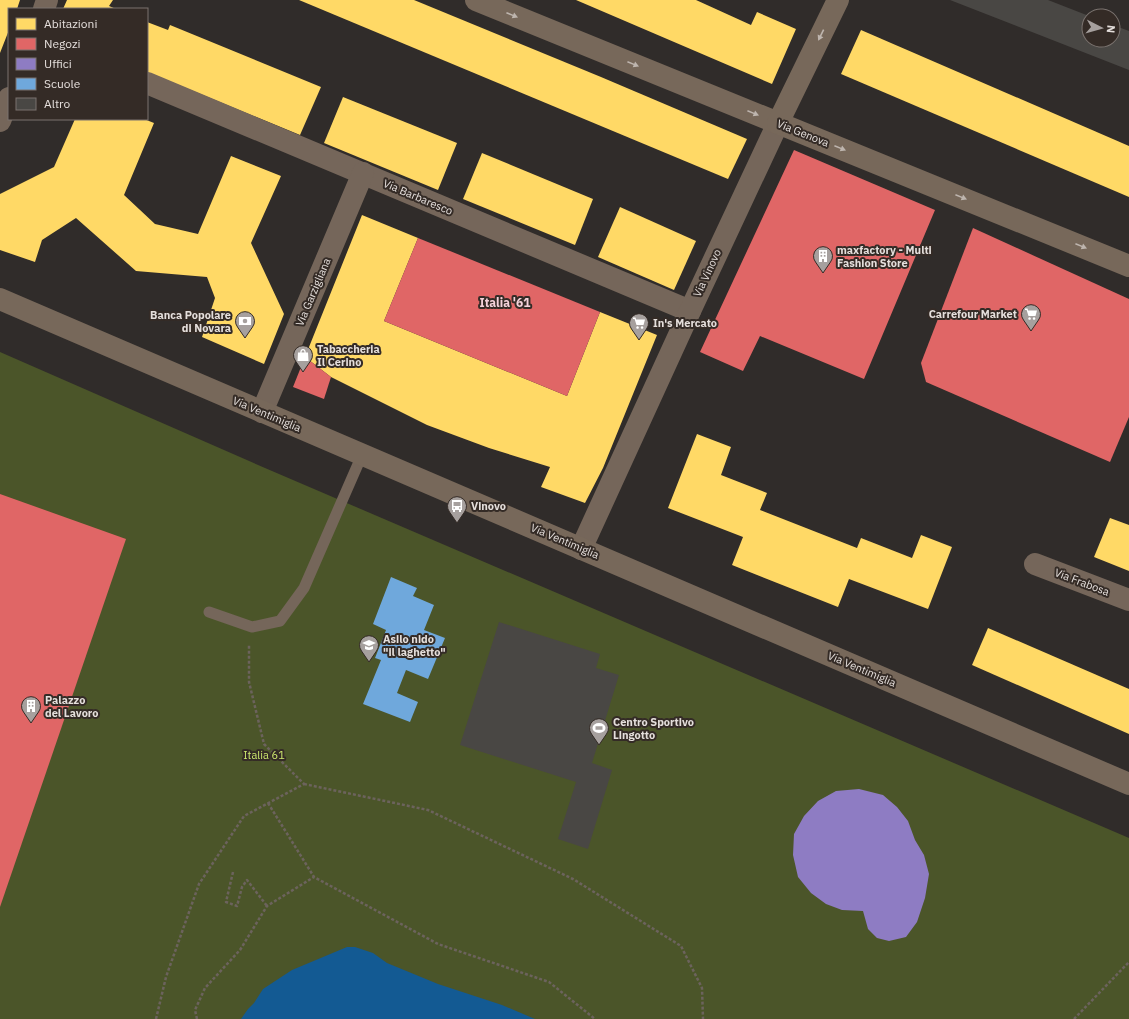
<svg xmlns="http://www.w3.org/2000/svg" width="1129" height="1019" viewBox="0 0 1129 1019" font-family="'IBM Plex Sans',sans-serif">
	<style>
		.green { fill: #4b5529 }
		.water { fill: #135a93 }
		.homes { fill: #ffd966 }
		.shops { fill: #e06666 }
		.offices { fill: #8e7cc3 }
		.schools { fill: #6fa8dc }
		.building { fill: #494744 }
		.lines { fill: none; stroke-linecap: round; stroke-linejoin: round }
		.path { stroke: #6c635d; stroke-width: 2.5; stroke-dasharray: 3 2; stroke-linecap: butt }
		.lane { stroke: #75665a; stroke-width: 11 }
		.street { stroke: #75665a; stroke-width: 22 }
		.secondary { stroke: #77685a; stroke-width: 22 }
		.oneway { fill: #beb5ae }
		.labels { text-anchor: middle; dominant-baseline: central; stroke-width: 4; stroke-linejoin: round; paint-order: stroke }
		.street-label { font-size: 11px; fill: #e5dfdc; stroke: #342b26 }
		.poi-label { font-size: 11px; font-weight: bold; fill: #e5dfdc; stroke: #342b26; text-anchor: start }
		.park-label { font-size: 11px; fill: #cde96e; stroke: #342b26 }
		.neighbourhood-label { font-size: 12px; font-weight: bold; fill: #f5d2da; stroke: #342b26 }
	</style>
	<rect width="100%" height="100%" fill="#302c2a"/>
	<polygon class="green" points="0,352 265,468 1129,838 1129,1019 0,1019"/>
	<polygon class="water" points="347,947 355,947 373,953 387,963 438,984 502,1005 535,1019 241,1019 248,1009 254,1003 263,989 292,970"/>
	<g class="homes">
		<polygon points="0,0 20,0 17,9 9,9 9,30 0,53"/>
		<polygon points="67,0 113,0 109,6 116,9 63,9"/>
		<polygon points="299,0 414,0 601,77 747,139 728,179"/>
		<polygon points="576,0 696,0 751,25 757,12 796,29 772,84"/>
		<polygon points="147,22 168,30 170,25 321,87 300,135 147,72"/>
		<polygon points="861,30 1129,146 1129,197 841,74"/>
		<polygon points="343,97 457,143 438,190 324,143"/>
		<polygon points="75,119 144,119 154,123 124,195 155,224 198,234 231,156 281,176 251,243 284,314 264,364 202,337 215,298 207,277 136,271 76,218 42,240 35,262 0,250 0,194 54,167"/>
		<polygon points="482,153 593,199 575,245 463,199"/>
		<polygon points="620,207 696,241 674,290 598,257"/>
		<polygon points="362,215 418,238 384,321 567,396 600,312 657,335 603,468 585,503 541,487 550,467 489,448 427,425 331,377 305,357"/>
		<polygon points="697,434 731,447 721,475 767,493 760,510 857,548 861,538 912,558 921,535 952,547 928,609 849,579 838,607 732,565 743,537 668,508"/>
		<polygon points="1110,518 1129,525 1129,571 1094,557"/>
		<polygon points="988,628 1129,689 1129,734 972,665"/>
	</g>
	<g class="shops">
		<polygon points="794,150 935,210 864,379 760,336 743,371 700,352"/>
		<polygon points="973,228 1129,299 1129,417 1110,462 926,382 921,363"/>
		<polygon points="418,238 600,312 567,396 384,321"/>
		<polygon points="305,357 331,377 324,399 293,387"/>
		<polygon points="0,494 126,539 0,907"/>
	</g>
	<polygon class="offices" points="859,789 883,795 897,807 908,821 915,840 924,855 929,874 925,898 917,922 906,937 889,941 877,938 868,929 863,911 842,910 826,904 811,893 798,877 793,855 794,834 804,816 818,801 836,791"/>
	<polygon class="schools" points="391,577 417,588 413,596 434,605 424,630 445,638 428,679 406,670 397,693 418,702 410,722 363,704 381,660 375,658 386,630 373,624"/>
	<g class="building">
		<polygon points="950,0 1048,0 1089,16 1089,40 1113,40 1113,25 1129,31 1129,70"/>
		<polygon points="499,622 600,654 596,668 619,675 592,763 612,770 588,849 558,839 576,782 460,745"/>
	</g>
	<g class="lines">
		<g class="path">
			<polyline points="304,784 428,810 573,879 681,946 702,988 703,1019"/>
			<polyline points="268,803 314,877 438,944 549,982 595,1019"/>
			<polyline points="233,872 226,902 237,906 242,887 247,880 267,906"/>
			<polyline points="156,1019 166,977 199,884 244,816 304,784 264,744 249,682 249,644"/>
			<polyline points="197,1019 195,1010 205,988 240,950 267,906 314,877"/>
			<polyline points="1074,1019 1129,962"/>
		</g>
		<polyline class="lane" points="209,612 252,627 280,621 304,588 362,455"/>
		<g class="street">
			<polyline points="44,9 47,0"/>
			<polyline points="147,83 690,311"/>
			<polyline points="0,121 9,98"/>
			<polyline points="262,412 363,173"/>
			<polyline points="581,549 690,311 778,123"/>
			<polyline points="1035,564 1129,600"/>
		</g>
		<g class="secondary">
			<polyline points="476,0 1129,266"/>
			<polyline points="778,123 838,0"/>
			<polyline points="0,299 1129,784"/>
		</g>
	</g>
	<defs><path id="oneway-solid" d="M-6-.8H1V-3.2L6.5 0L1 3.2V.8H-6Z"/></defs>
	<g class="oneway">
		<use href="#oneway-solid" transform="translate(512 15) rotate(22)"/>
		<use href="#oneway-solid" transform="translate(821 35) rotate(116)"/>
		<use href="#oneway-solid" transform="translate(633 64) rotate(22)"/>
		<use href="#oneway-solid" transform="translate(753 113) rotate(22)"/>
		<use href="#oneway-solid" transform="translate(840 148) rotate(22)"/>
		<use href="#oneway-solid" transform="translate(961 197) rotate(22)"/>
		<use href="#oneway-solid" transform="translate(1081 246) rotate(22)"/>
	</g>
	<defs>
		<g id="building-pin" transform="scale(1)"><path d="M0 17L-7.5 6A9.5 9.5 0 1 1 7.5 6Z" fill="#a6a09e" stroke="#342b26"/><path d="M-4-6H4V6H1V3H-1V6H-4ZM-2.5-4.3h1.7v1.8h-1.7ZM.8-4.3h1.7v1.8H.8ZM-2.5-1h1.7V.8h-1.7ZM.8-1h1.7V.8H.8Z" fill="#fff"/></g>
		<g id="supermarket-pin" transform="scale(1)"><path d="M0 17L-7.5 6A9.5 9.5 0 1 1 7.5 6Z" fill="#a6a09e" stroke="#342b26"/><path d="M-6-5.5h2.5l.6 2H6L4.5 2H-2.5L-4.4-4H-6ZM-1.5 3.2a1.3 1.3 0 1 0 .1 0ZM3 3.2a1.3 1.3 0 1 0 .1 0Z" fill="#fff"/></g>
		<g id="bank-pin" transform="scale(1)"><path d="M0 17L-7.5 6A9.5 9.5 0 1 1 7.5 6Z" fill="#a6a09e" stroke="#342b26"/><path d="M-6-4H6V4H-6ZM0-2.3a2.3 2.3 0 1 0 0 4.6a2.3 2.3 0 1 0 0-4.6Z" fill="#fff"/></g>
		<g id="shop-pin" transform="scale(1)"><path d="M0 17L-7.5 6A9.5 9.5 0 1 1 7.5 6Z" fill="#a6a09e" stroke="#342b26"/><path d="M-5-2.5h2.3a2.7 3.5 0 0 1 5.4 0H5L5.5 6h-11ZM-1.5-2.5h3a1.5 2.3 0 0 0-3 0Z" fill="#fff"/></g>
		<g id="bus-pin" transform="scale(1)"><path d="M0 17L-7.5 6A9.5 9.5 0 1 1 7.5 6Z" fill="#a6a09e" stroke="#342b26"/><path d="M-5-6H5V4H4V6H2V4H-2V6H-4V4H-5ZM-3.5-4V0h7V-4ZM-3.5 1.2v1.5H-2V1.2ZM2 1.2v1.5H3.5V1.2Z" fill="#fff"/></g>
		<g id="school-pin" transform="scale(1)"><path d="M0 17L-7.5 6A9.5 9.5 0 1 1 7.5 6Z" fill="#a6a09e" stroke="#342b26"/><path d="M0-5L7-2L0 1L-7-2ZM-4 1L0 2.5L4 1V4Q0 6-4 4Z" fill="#fff"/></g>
		<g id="stadium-pin" transform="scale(1)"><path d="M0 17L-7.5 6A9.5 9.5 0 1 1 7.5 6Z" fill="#a6a09e" stroke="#342b26"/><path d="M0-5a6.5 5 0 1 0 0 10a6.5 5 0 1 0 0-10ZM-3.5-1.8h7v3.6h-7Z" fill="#fff"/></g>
	</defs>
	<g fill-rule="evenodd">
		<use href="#building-pin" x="823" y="256"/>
		<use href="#supermarket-pin" x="1031" y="314"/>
		<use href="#bank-pin" x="245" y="321"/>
		<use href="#supermarket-pin" x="639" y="323"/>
		<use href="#shop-pin" x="303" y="355"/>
		<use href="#bus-pin" x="457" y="506"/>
		<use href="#school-pin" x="369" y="645"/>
		<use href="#building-pin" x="31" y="706"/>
		<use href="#stadium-pin" x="599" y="728"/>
	</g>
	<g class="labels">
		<g class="street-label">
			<text transform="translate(803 133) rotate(22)">Via Genova</text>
			<text transform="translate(418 197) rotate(23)">Via Barbaresco</text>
			<text transform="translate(707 273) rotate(-65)">Via Vinovo</text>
			<text transform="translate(313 292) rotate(-67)">Via Garzigliana</text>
			<text transform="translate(267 414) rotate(23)">Via Ventimiglia</text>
			<text transform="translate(565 541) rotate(23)">Via Ventimiglia</text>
			<text transform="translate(1082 582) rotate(21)">Via Frabosa</text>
			<text transform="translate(862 669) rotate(23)">Via Ventimiglia</text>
		</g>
		<g class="poi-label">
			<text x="837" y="250">maxfactory - Multi<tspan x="837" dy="13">Fashion Store</tspan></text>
			<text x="1017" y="314" text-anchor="end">Carrefour Market</text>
			<text x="231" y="315" text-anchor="end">Banca Popolare<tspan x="231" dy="13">di Novara</tspan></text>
			<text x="653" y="323">In's Mercato</text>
			<text x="317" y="349">Tabaccheria<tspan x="317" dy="13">Il Cerino</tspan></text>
			<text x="471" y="506">Vinovo</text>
			<text x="383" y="639">Asilo nido<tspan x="383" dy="13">"il laghetto"</tspan></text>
			<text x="45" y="700">Palazzo<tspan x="45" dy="13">del Lavoro</tspan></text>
			<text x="613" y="722">Centro Sportivo<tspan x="613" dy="13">Lingotto</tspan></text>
		</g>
		<g class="park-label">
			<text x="264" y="755">Italia 61</text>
		</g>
		<g class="neighbourhood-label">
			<text x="505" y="302">Italia '61</text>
		</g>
	</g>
	<rect x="8" y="8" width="140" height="112" fill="#342b26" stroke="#7b736f"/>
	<rect x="16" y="18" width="20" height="12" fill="#ffd966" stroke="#7b736f"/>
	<text x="44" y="28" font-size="12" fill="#e5dfdc">Abitazioni</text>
	<rect x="16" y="38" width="20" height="12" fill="#e06666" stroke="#7b736f"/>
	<text x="44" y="48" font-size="12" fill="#e5dfdc">Negozi</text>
	<rect x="16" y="58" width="20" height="12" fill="#8e7cc3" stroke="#7b736f"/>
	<text x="44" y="68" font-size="12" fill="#e5dfdc">Uffici</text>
	<rect x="16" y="78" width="20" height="12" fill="#6fa8dc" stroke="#7b736f"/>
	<text x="44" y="88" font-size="12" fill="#e5dfdc">Scuole</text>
	<rect x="16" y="98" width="20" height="12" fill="#494744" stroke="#7b736f"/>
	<text x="44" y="108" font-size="12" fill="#e5dfdc">Altro</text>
	<g transform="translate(1101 28) rotate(96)"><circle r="19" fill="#342b26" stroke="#7b736f"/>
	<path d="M0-3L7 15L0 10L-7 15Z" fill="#a6a09e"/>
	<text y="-6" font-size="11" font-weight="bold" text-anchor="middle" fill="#e5dfdc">N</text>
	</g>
</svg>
